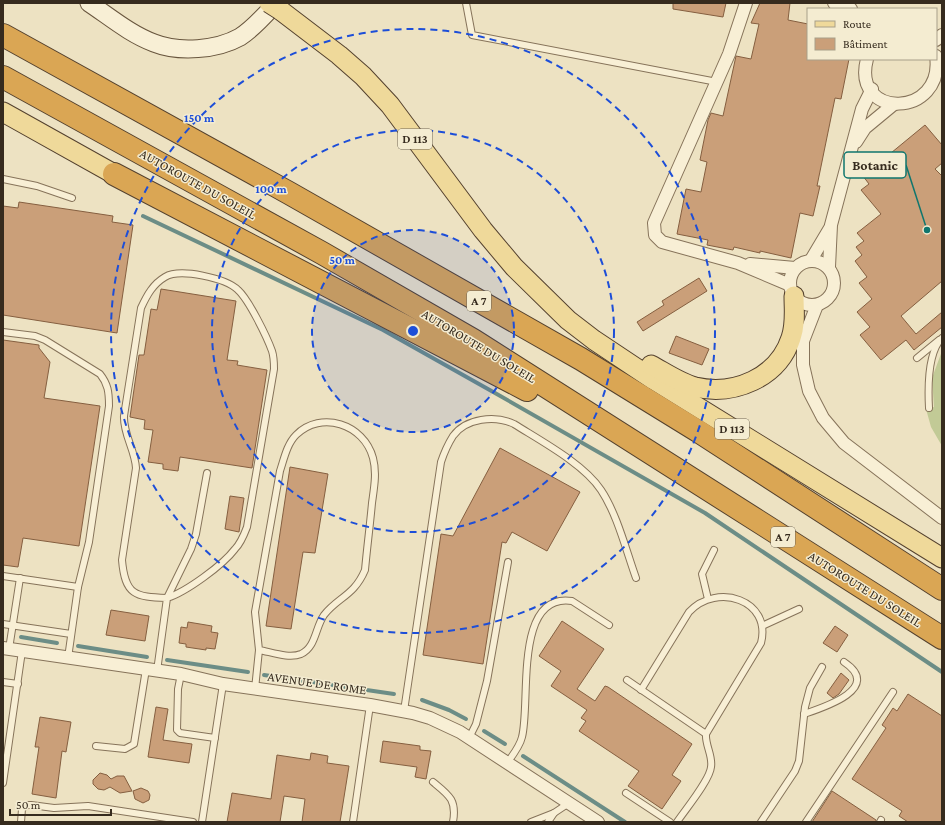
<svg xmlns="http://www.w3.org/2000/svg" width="945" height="825" viewBox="0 0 945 825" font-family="'Crimson Pro',serif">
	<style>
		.park { fill: #c2ca96 }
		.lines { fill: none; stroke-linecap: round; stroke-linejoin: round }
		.stream { stroke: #6c8d86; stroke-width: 4 }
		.building { fill: #ca9f79; stroke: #855f40 }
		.lane-casing { stroke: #86735a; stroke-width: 8 }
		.street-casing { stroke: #86735a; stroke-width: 14 }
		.secondary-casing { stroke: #68553d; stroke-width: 19 }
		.primary-casing { stroke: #54412e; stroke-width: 21 }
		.highway-casing { stroke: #54412e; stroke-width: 24 }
		.lane { stroke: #f8efd5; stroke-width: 6 }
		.street { stroke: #f8efd5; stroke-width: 12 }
		.secondary { stroke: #f8efd5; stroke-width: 17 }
		.primary { stroke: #efd99a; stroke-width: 19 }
		.highway { stroke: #daa654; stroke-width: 22 }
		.primary-bridge-casing { stroke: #54412e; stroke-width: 21; stroke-linecap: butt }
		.primary-bridge { stroke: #efd99a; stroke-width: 19 }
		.ring { fill: none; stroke: #1d4ed8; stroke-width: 2; stroke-dasharray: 7 5 }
		.labels { text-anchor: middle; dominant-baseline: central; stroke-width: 3; stroke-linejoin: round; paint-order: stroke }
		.shield { fill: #f4ecd1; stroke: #6f6554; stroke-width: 1 }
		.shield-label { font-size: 12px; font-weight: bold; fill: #362b1e }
		.street-label { font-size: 13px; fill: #362b1e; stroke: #f4ecd1 }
		.centre { fill: #1d4ed8; stroke: #f4ecd1; stroke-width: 2 }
		.ring-label { font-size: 12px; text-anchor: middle; font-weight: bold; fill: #1d4ed8; stroke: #f4ecd1; stroke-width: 3; stroke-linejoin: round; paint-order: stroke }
		.leader { fill: none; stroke: #0f766e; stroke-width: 1.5 }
		.callout-dot { fill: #0f766e; stroke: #f4ecd1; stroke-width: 1.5 }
		.callout { fill: #f4ecd1; stroke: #0f766e; stroke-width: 1.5 }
		.callout-label { font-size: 14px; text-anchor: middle; font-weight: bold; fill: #362b1e }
	</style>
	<rect width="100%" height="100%" fill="#ede2c2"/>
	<polygon class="park" points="942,351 942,446 931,427 926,409 934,407 932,378"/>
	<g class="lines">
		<g class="stream">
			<polyline points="143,216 383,330 495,393 705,513 942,672"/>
			<polyline points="21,637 57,643"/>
			<polyline points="78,646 147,657"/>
			<polyline points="167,660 248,672"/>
			<polyline points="264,675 394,694"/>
			<polyline points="422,700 449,710 466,719"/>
			<polyline points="484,731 505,744"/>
			<polyline points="523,756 625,822"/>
		</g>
	</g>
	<g class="building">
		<polygon points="673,3 726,3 723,17 673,9"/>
		<polygon points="760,3 790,3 788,20 808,24 808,59 849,59 841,99 835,98 817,186 820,186 813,216 800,213 791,258 760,251 760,253 734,247 733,250 707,245 708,240 677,234 686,189 701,192 707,162 700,160 708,120 711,113 723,116 736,56 751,59 759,24 751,23"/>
		<polygon points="925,125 942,145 942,163 935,169 942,176 942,281 901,316 916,334 942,312 942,327 914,350 906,340 881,360 860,335 870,327 857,312 872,299 859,283 867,277 855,261 862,255 856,247 864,241 857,233 881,214 861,190 869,184 863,176"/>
		<polygon points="19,202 113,216 112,222 133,225 117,333 3,315 3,206 18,208"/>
		<polygon points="699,278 707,291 643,331 637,322 664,305 662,301"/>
		<polygon points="161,289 236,301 227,360 238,361 237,365 267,370 252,468 180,457 178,471 163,469 163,464 148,462 153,430 144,429 145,420 130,417 139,355 144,355 151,309 157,310"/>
		<polygon points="676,336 709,349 702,365 669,353"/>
		<polygon points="3,340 39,345 39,348 50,362 44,398 100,406 79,546 23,538 18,567 3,565"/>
		<polygon points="500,448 580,492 547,551 512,532 506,543 502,542 483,664 423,655 441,534 453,536"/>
		<polygon points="290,467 328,474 315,553 303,552 291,629 266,626"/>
		<polygon points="230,496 244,498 239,532 225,529"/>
		<polygon points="111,610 149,616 145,641 106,635"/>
		<polygon points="562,621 604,649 577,689 595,701 605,686 608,687 692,744 672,775 681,781 662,809 628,786 639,771 579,731 586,721 581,718 587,710 551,686 561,671 539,656"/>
		<polygon points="188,622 212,626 211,632 218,633 215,649 206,648 206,650 186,647 186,644 179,643 181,627 187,628"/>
		<polygon points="835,626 848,635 837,652 823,643"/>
		<polygon points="841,673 849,680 839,694 833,698 827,693"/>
		<polygon points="908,694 942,716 942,822 908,822 899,816 902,811 852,779 886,728 882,725 893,708 897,711"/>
		<polygon points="156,707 168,709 163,740 192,744 189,763 148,757"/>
		<polygon points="40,717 71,722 66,752 62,751 56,798 32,794 39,747 35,747"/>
		<polygon points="383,741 420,746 420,750 431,751 426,779 415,777 417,767 380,762"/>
		<polygon points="311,753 328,756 327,763 349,766 340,822 302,822 305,799 284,796 280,822 227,822 232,793 271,799 277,755 310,760"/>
		<polygon points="100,773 107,775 111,779 117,776 124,776 132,791 120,793 110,787 104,790 98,789 93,784 93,780"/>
		<polygon points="141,788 148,791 150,795 149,800 143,803 135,799 133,791"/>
		<polygon points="832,791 876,820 876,822 812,822"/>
	</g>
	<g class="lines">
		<g class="lane-casing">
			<g id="lane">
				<polyline points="466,3 472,35 717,82"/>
				<polyline points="3,179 37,186 72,198"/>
				<path d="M3 332 35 336 45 340 100 374C108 384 109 392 109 406L89 542 78 587 68 658"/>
				<polyline points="917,358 939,340"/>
				<path d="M929 408C928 389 927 353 942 338"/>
				<polyline points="3,576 78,587"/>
				<polyline points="708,599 702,574 714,550"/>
				<polyline points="3,624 71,634"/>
				<polyline points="762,626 799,609"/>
				<polyline points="9,649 20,578"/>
				<path d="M157 671 167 598C186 592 223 565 235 549 241 543 244 535 247 527L274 369C274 363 274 357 272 351 267 337 249 300 238 290 226 278 180 268 165 277 153 284 147 295 141 308L124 416C123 434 135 450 136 468L122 560C125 595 135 597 167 598L191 549 196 534 207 473"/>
				<polyline points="181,674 178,689 177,730 180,733 215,738"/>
				<polyline points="627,680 706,734"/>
				<polyline points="3,682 18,684"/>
				<path d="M255 689 259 650 255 612 280 471C284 459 287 444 296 435 321 410 364 424 373 458 377 473 374 488 372 503 370 525 367 548 365 570 354 596 338 597 324 615 315 628 316 647 301 654 289 659 271 652 259 650"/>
				<path d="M641 690 689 612C717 582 772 600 761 643L706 734C705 745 713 756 711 767 710 780 685 810 677 822"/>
				<path d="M404 711 441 462C444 453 448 444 453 436 466 418 495 415 514 424 541 441 584 464 601 490 617 514 626 550 636 578"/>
				<path d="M804 714C825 707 883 688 844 662"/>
				<polyline points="469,738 476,724 487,681 508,562"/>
				<polyline points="96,746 125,749 134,744 146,669"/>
				<path d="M507 763C513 755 520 746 522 737 531 703 513 592 572 601L609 625"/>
				<path d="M433 782C449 795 457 800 453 822"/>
				<polyline points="3,783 22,651"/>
				<polyline points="626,793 670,822"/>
				<polyline points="554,813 569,803"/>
				<polyline points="21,822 22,809 26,805 31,805 54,808 88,806 193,822"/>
				<polyline points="202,822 223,684"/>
				<polyline points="353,822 370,705"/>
				<polyline points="531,822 554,813 548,822"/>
				<polyline points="761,822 795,771 799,761 805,707 810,688 822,667"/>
				<polyline points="806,822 893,692"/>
				<polyline points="880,822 881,820"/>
			</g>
		</g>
		<g class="street-casing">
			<g id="street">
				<polyline points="746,3 729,54 654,223 655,235 662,242 738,263 790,285"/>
				<polyline points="834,3 839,9"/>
				<polyline points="846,3 851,9"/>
				<polyline points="936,40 942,35"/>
				<path d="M867 59C851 120 945 118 936 56"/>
				<polyline points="856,142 865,128 894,104"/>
				<polyline points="811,260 830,228"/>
				<circle cx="812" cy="283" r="22"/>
				<polyline points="750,264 795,268"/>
				<polyline points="829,267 831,225 862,109 872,89"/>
				<polyline points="817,305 803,341 803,365 809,391 823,418 844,443 942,518"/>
				<polyline points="3,648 181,674 223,684 370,705 413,713 430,718 460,732 598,822"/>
			</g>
		</g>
		<g class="secondary-casing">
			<path id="secondary" d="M89 3C110 17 130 34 154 43 179 53 217 50 240 37 254 28 265 15 276 3"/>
		</g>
		<g class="primary-casing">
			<g id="primary">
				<polyline points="280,10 339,55 363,76 390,105 483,230 514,267 568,320 594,340 654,380 942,558"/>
				<polyline points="3,112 114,174"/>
				<path d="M651 365C664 372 680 383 695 387 734 396 778 378 791 338 796 324 794 310 794 296"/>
			</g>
		</g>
		<g class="highway-casing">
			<g id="highway">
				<polyline points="3,35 289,193 581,359 698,431 942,589"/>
				<polyline points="3,77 322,253 473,340 942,638"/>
				<polyline points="114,174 527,390"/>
			</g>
		</g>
		<use href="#lane" class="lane"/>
		<use href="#street" class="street"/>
		<use href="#secondary" class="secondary"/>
		<use href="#primary" class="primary"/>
		<use href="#highway" class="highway"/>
		<g class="primary-bridge-casing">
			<polyline id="primary-bridge" points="269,3 280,10"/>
		</g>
		<use href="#primary-bridge" class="primary-bridge"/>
	</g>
	<circle cx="413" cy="331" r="101" fill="#1d4ed8" fill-opacity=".12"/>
	<g class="ring">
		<circle cx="413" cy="331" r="101"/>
		<circle cx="413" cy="331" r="201"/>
		<circle cx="413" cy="331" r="302"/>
	</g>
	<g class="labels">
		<g class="shield">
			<rect x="398" y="129" width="34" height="20" rx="3"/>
			<rect x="467" y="291" width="24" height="20" rx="3"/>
			<rect x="715" y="419" width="34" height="20" rx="3"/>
			<rect x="771" y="527" width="24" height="20" rx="3"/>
		</g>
		<g class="shield-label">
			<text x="415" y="139">D 113</text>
			<text x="479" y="301">A 7</text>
			<text x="732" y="429">D 113</text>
			<text x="783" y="537">A 7</text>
		</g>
		<g class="street-label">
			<text transform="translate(198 184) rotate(29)">AUTOROUTE DU SOLEIL</text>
			<text transform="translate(479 346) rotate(31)">AUTOROUTE DU SOLEIL</text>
			<text transform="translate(865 589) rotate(32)">AUTOROUTE DU SOLEIL</text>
			<text transform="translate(317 683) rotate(8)">AVENUE DE ROME</text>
		</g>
	</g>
	<circle cx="413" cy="331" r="6" class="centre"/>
	<g class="ring-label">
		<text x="199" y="122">150 m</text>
		<text x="271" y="193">100 m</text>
		<text x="342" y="264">50 m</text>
	</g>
	<path class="leader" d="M927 230L906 165"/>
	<circle class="callout-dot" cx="927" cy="230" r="4"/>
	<rect class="callout" x="844" y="152" width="62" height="26" rx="4"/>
	<g class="callout-label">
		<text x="875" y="170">Botanic</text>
	</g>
	<rect width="945" height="825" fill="none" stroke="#362b1e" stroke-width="8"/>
	<rect x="807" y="8" width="130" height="52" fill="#f4ecd1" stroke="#a89f89"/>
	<rect x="815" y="21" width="20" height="6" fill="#efd99a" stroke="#a89f89"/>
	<text x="843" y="28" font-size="12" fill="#362b1e">Route</text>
	<rect x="815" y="38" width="20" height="12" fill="#ca9f79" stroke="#a89f89"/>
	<text x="843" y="48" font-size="12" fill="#362b1e">Bâtiment</text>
	<path d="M10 809v6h101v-6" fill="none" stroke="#362b1e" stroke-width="2"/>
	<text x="16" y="809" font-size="12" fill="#362b1e" stroke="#f4ecd1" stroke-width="3" paint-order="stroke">50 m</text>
</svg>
